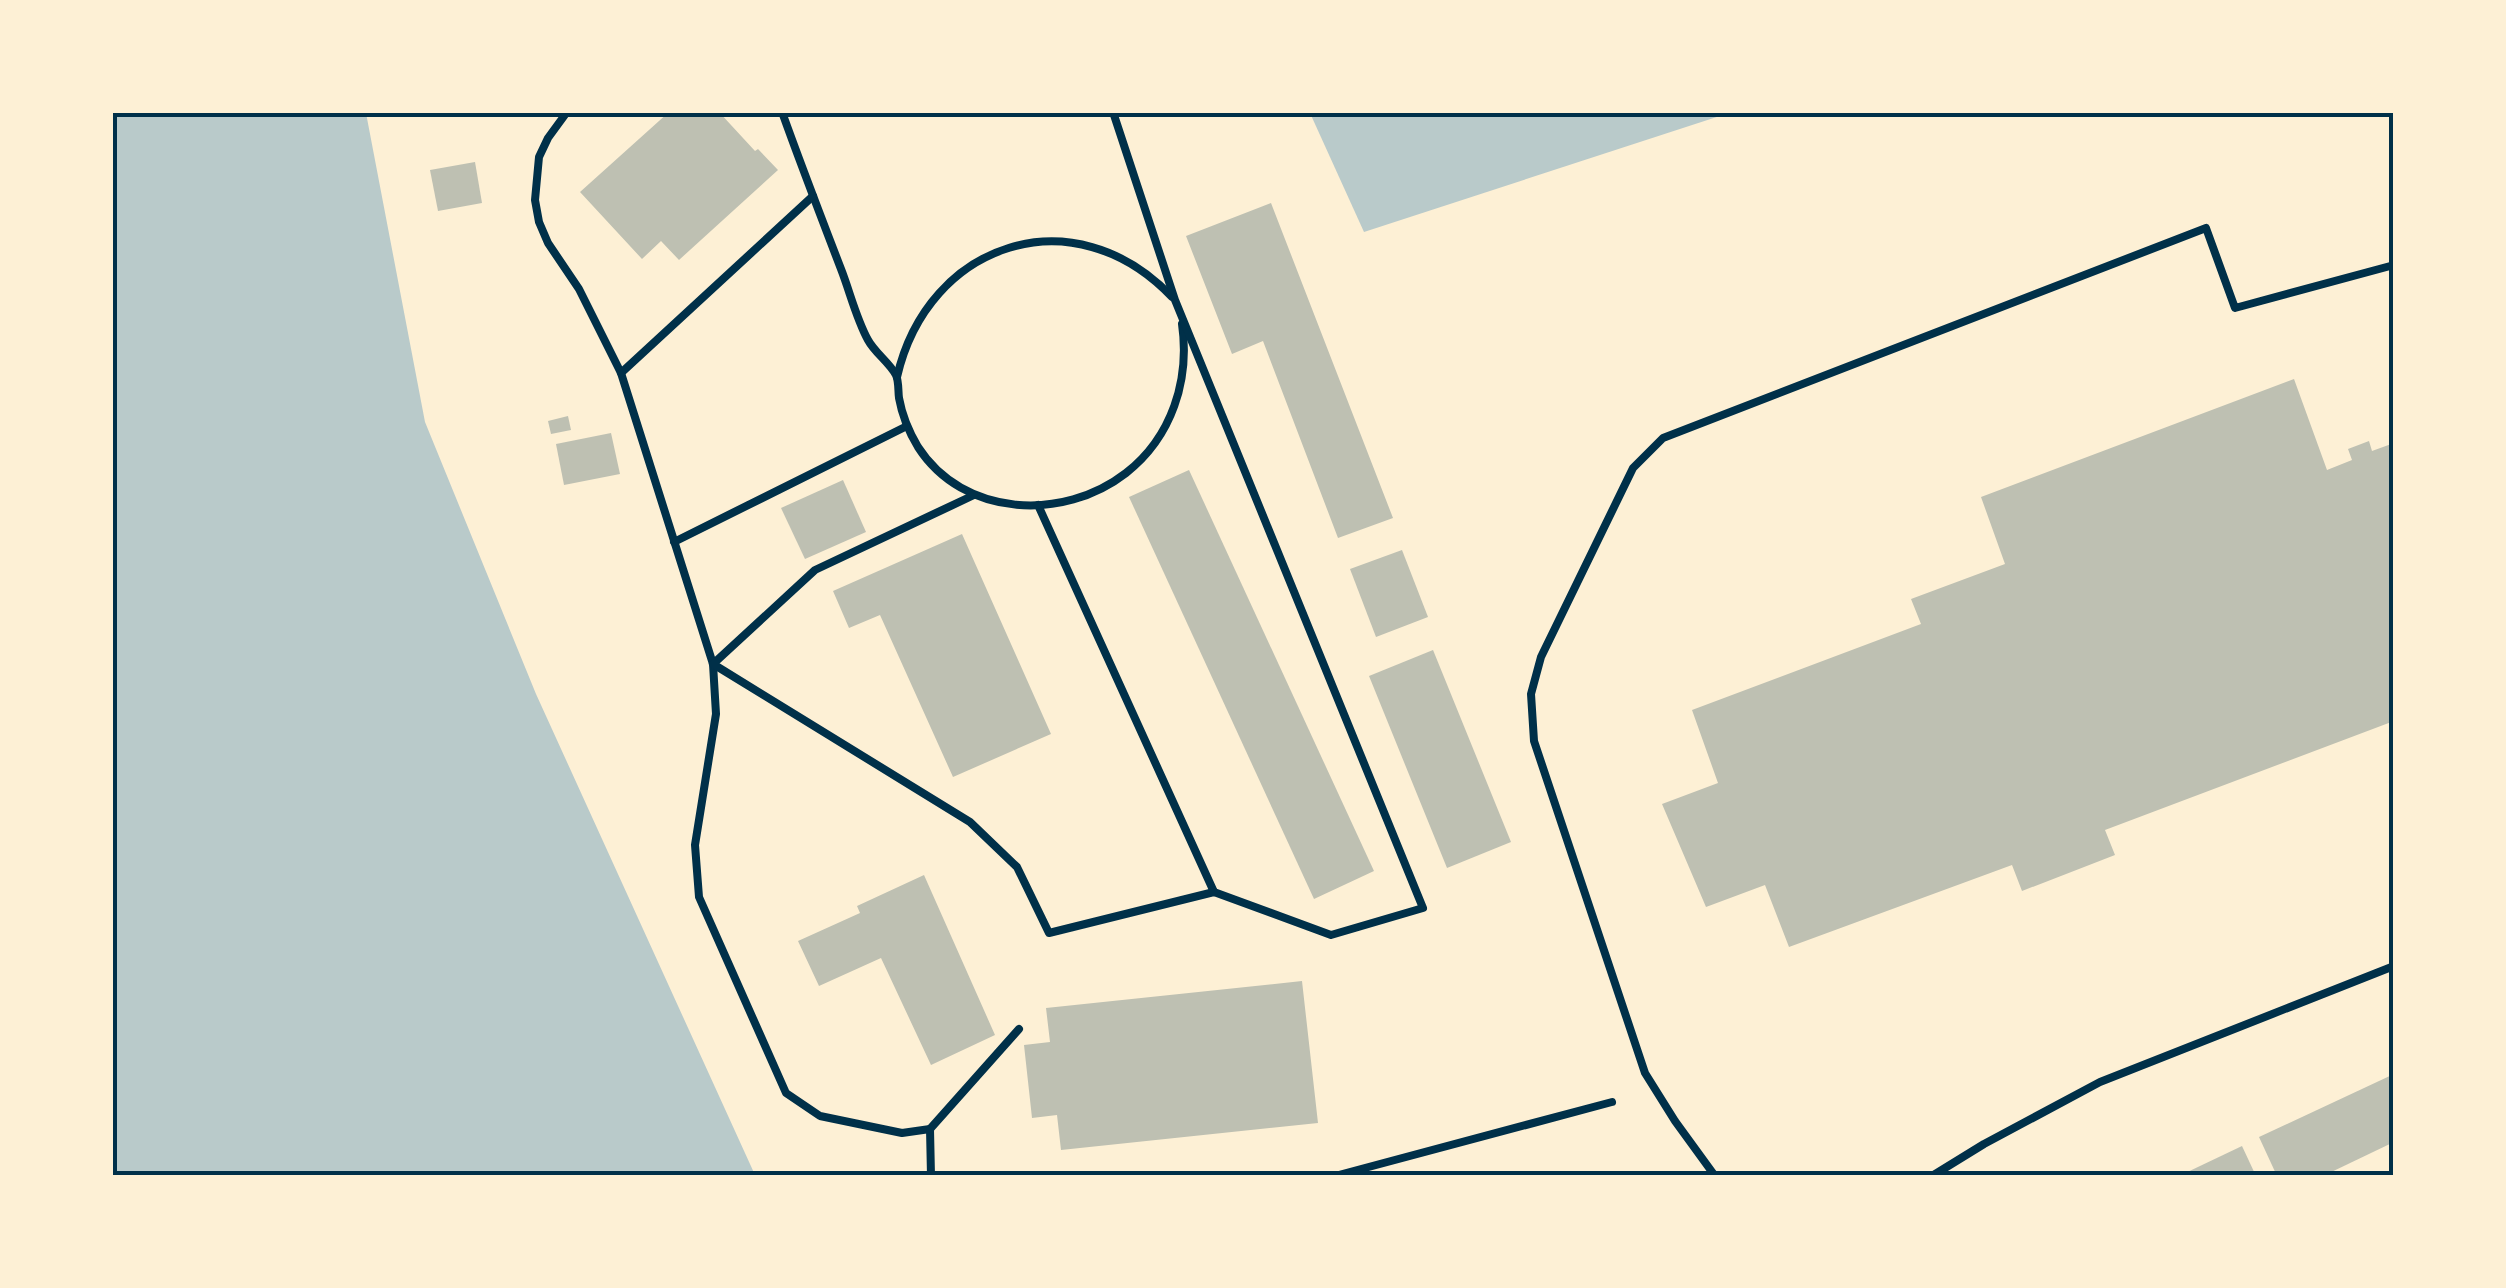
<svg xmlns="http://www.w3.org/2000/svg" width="2506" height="1288" viewBox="0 0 2506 1288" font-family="Karla,sans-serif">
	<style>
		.green { fill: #b9caca }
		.building { fill: #bec0b2 }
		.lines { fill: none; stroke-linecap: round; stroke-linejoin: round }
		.service { stroke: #003049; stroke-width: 8 }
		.neatline { fill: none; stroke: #003049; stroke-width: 4 }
	</style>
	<rect width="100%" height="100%" fill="#fdf0d5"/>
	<g class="green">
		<polygon points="112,113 366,113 425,422 536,694 755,1175 113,1175"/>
		<polygon points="1310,113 1729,113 1364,232"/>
	</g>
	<g class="building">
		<polygon points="669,112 719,112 755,151 758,149 778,170 679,260 661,241 642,259 580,192"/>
		<polygon points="475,162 482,203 438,211 430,170"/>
		<polygon points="1271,203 1393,518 1338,538 1263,341 1232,354 1186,236"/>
		<polygon points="2294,379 2327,470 2352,460 2348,449 2369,441 2372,451 2394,443 2394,721 2105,830 2115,855 2022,891 2012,865 1789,947 1765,885 1706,907 1662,804 1718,783 1692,710 1921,624 1911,599 2005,564 1981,497"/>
		<polygon points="568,416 571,430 551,434 548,421"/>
		<polygon points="611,433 620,474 564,485 556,444"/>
		<polygon points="1189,470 1374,871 1314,899 1129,497"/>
		<polygon points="843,480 866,532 805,559 781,508"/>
		<polygon points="962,534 1051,734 953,777 880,615 849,628 833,591"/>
		<polygon points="1402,550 1428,617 1376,637 1350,569"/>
		<polygon points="1433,650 1511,842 1447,868 1369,676"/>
		<polygon points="924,875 995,1035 931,1065 881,958 819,986 798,941 860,913 857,906"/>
		<polygon points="1302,981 1318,1123 1061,1150 1057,1115 1032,1118 1024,1045 1050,1042 1046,1008"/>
		<polygon points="2394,1074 2394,1142 2323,1176 2277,1176 2259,1137"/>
		<polygon points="2242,1146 2256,1176 2179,1176"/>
	</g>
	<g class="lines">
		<g class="service">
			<polyline points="567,112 548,138 539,157 535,200 539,222 548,243 579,289 621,373 713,664 716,714 695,845 699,897 786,1093 820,1116 902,1133 930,1129 1019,1029"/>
			<path d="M782 112C801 165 821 217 841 269 850 292 856 318 868 340 875 353 889 362 896 375 899 382 898 391 899 398 902 415 909 432 918 447 963 517 1063 522 1126 473 1172 437 1190 380 1182 324"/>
			<polyline points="621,373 813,196"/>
			<path d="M897 377C928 242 1074 194 1172 297"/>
			<polyline points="974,495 815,570 713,664 970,822 1017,867 1049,933 1214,892 1331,935 1423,908 1175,300 1113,112"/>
			<polyline points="1038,505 1214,892"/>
			<polyline points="674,542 907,426"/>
			<polyline points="930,1129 931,1176"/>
			<polyline points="1335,1176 1612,1102"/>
			<polyline points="1715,1176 1675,1121 1645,1073 1534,741 1531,694 1541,657 1633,468 1663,438 2206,228 2235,308 2394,265"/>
			<polyline points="1932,1176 1984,1144 2100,1082 2394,966"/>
		</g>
	</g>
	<rect width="2506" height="1288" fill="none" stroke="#fdf0d5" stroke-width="230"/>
	<rect x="115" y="115" width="2276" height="1058" class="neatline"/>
</svg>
